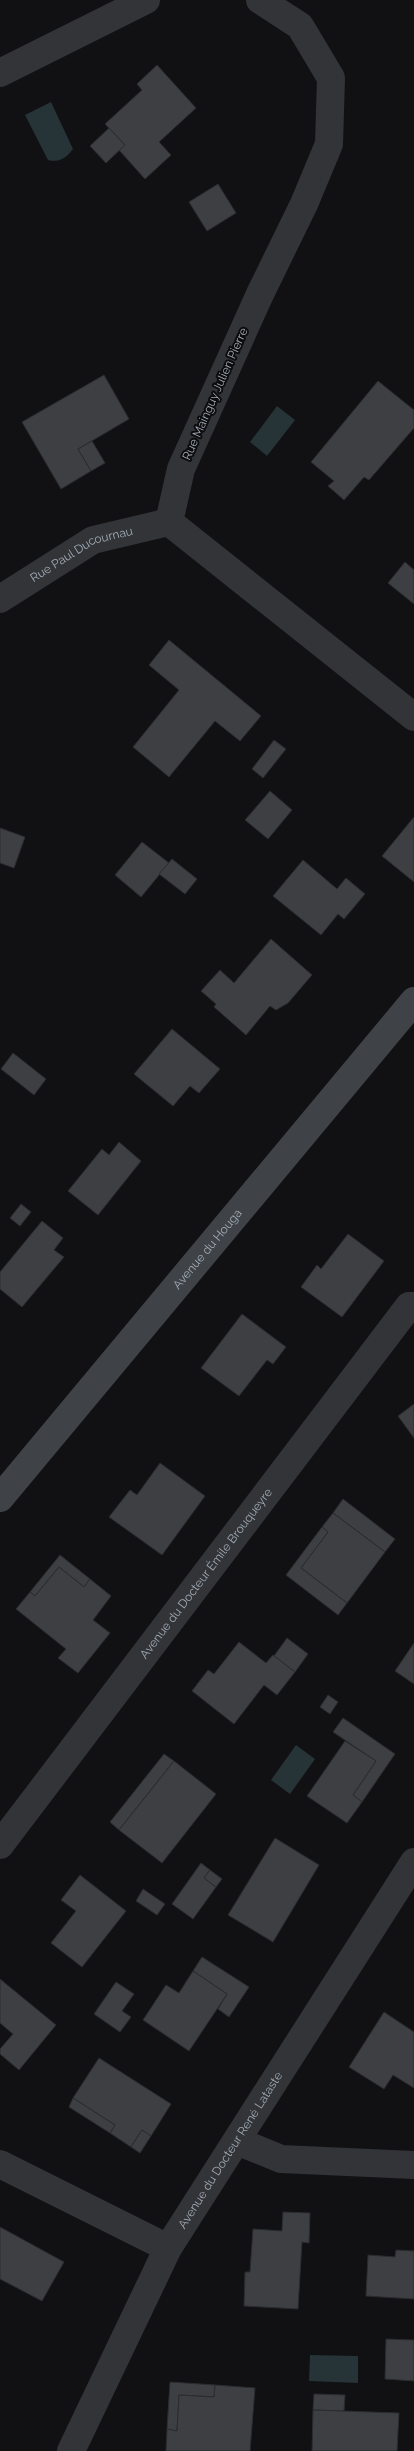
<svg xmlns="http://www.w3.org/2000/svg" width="414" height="2451" viewBox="0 0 414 2451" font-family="Raleway,sans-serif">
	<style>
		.water { fill: #263337 }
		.building { fill: #3d3f43; stroke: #2b2c2f }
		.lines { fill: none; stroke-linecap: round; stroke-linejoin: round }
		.street { stroke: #323438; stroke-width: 28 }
		.secondary { stroke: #3f4348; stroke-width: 28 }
		.labels { text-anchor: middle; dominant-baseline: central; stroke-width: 4; stroke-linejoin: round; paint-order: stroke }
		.street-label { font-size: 12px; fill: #a1abb5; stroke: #0c0c0e }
	</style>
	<rect width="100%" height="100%" fill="#111113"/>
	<g class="water">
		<path d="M51 102 73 149C66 158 59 163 48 160L25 115Z"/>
		<polygon points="277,406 295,420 267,456 250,442"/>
		<polygon points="296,1745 315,1759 290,1794 271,1780"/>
		<polygon points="310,2355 358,2356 358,2383 309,2381"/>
	</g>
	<g class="building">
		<polygon points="157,65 196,108 159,142 171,155 145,179 119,150 125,145 105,124 142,90 137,84"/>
		<polygon points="109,128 125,145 106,163 90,146"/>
		<polygon points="218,184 236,213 207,231 189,202"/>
		<polygon points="104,375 129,419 78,449 91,471 61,489 22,422"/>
		<polygon points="378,381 414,410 414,428 369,480 364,477 344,500 328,486 334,481 311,462"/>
		<polygon points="92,441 105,463 91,471 78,449"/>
		<polygon points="405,562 414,570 414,604 388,583"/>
		<polygon points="169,640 261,716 240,741 215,721 169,777 133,747 179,690 149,665"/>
		<polygon points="274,740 286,749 263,778 252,769"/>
		<polygon points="270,791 292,810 268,839 245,820"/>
		<polygon points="414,817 414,882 382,856"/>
		<polygon points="0,828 25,837 14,868 0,863"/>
		<polygon points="142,842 169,863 141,897 115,875"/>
		<polygon points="172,859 197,879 185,894 159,874"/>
		<polygon points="303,860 337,889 346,878 365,894 344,919 338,914 321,935 273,896"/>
		<polygon points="271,939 312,975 288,1003 276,1010 270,1006 246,1035 214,1007 216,1004 201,991 220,970 234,983"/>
		<polygon points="172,1029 220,1069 199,1093 190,1086 173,1106 134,1074"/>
		<polygon points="13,1053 46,1079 34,1095 1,1069"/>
		<polygon points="119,1142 141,1161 98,1215 68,1191 102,1149 109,1155"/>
		<polygon points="21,1204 31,1212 20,1226 10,1218"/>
		<polygon points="42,1221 63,1238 54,1250 64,1257 22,1307 0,1289 0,1272"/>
		<polygon points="348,1234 384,1261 342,1317 301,1287 317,1265 321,1269"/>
		<polygon points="242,1314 286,1347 273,1364 267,1360 239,1396 201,1368"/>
		<polygon points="414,1404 414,1438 398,1416"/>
		<polygon points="160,1463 205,1496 162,1555 109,1517 130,1490 137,1495"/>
		<polygon points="343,1499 395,1539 385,1552 333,1513"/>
		<polygon points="333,1513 385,1552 347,1603 301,1568 328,1532 322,1527"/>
		<polygon points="322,1527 328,1532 301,1568 347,1603 338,1615 286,1575"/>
		<polygon points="60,1555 90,1579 84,1587 59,1567 35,1596 30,1592"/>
		<polygon points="59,1567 84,1587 90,1579 111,1596 93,1620 110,1633 78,1673 58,1658 66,1649 16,1609 30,1592 35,1596"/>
		<polygon points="287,1638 308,1654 295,1672 274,1656"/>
		<polygon points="239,1642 266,1663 273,1655 295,1672 277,1695 264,1685 234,1724 192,1691 208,1670 214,1674"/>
		<polygon points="414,1643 414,1684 395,1671"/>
		<polygon points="328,1695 338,1702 330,1714 320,1707"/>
		<polygon points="343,1718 395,1754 362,1802 353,1795 376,1761 333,1732"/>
		<polygon points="345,1741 376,1761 353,1795 362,1802 347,1823 307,1796"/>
		<polygon points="164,1754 174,1761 119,1830 110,1822"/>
		<polygon points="174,1761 216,1794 162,1863 119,1830"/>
		<polygon points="275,1838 319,1865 273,1942 228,1915"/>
		<polygon points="201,1863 210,1870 204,1878 216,1887 193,1919 172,1904"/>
		<polygon points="210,1870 222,1879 216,1887 204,1878"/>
		<polygon points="80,1875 126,1911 82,1967 51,1943 76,1911 61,1900"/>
		<polygon points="143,1889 165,1904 157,1915 136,1901"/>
		<polygon points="202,1957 249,1987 229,2017 218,2009 227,1994 193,1971"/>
		<polygon points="193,1971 227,1994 189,2051 143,2020 166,1985 179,1993"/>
		<polygon points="0,1979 56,2025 19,2070 0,2054 0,2049 13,2034 0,2023"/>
		<polygon points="116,1982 134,1994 122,2011 131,2017 120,2032 94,2014"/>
		<polygon points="384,2012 414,2032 414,2088 393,2075 384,2089 349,2067"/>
		<polygon points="99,2058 171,2104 151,2136 142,2130 131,2147 110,2133 115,2125 73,2098"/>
		<polygon points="73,2098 115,2125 110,2133 69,2107"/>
		<polygon points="142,2130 151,2136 140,2153 131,2147"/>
		<polygon points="283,2212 310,2213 309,2243 302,2242 298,2309 244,2306 245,2272 250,2272 253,2229 282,2231"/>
		<polygon points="0,2227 64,2262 42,2301 0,2279"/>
		<polygon points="396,2250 414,2251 414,2299 366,2296 368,2255 395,2257"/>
		<polygon points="386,2339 414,2340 414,2381 385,2379"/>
		<polygon points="170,2382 215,2385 214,2397 179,2395 177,2431 167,2429"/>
		<polygon points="215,2385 255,2388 250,2451 166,2451 167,2429 177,2431 179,2395 214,2397"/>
		<polygon points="314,2394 345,2395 344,2411 313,2410"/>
		<polygon points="313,2410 399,2413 397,2451 312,2451"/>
	</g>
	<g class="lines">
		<g class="street">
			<polyline points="260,0 300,26 331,78 329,144 304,204 260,294 181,469 169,522 414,717"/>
			<polyline points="0,73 146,0"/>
			<path id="s1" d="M0 599 93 540 169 522"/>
			<path id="s2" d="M0 1845 409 1306H414"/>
			<polyline points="237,2141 281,2159 414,2165"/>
			<polyline points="0,2164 168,2248"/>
			<path id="s3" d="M71 2451 168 2248 414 1862"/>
		</g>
		<path class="secondary" id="s4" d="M0 1498 414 1001"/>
	</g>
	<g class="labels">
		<g class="street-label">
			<text transform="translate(215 394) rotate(-66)">Rue Mainguy Julien Pierre</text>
			<text stroke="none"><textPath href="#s1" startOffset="94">Rue Paul Ducournau</textPath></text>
			<text stroke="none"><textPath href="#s4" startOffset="324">Avenue du Houga</textPath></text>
			<text stroke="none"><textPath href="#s2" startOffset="341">Avenue du Docteur Émile Brouqueyre</textPath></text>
			<text stroke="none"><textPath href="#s3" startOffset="341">Avenue du Docteur René Lataste</textPath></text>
		</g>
	</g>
</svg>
